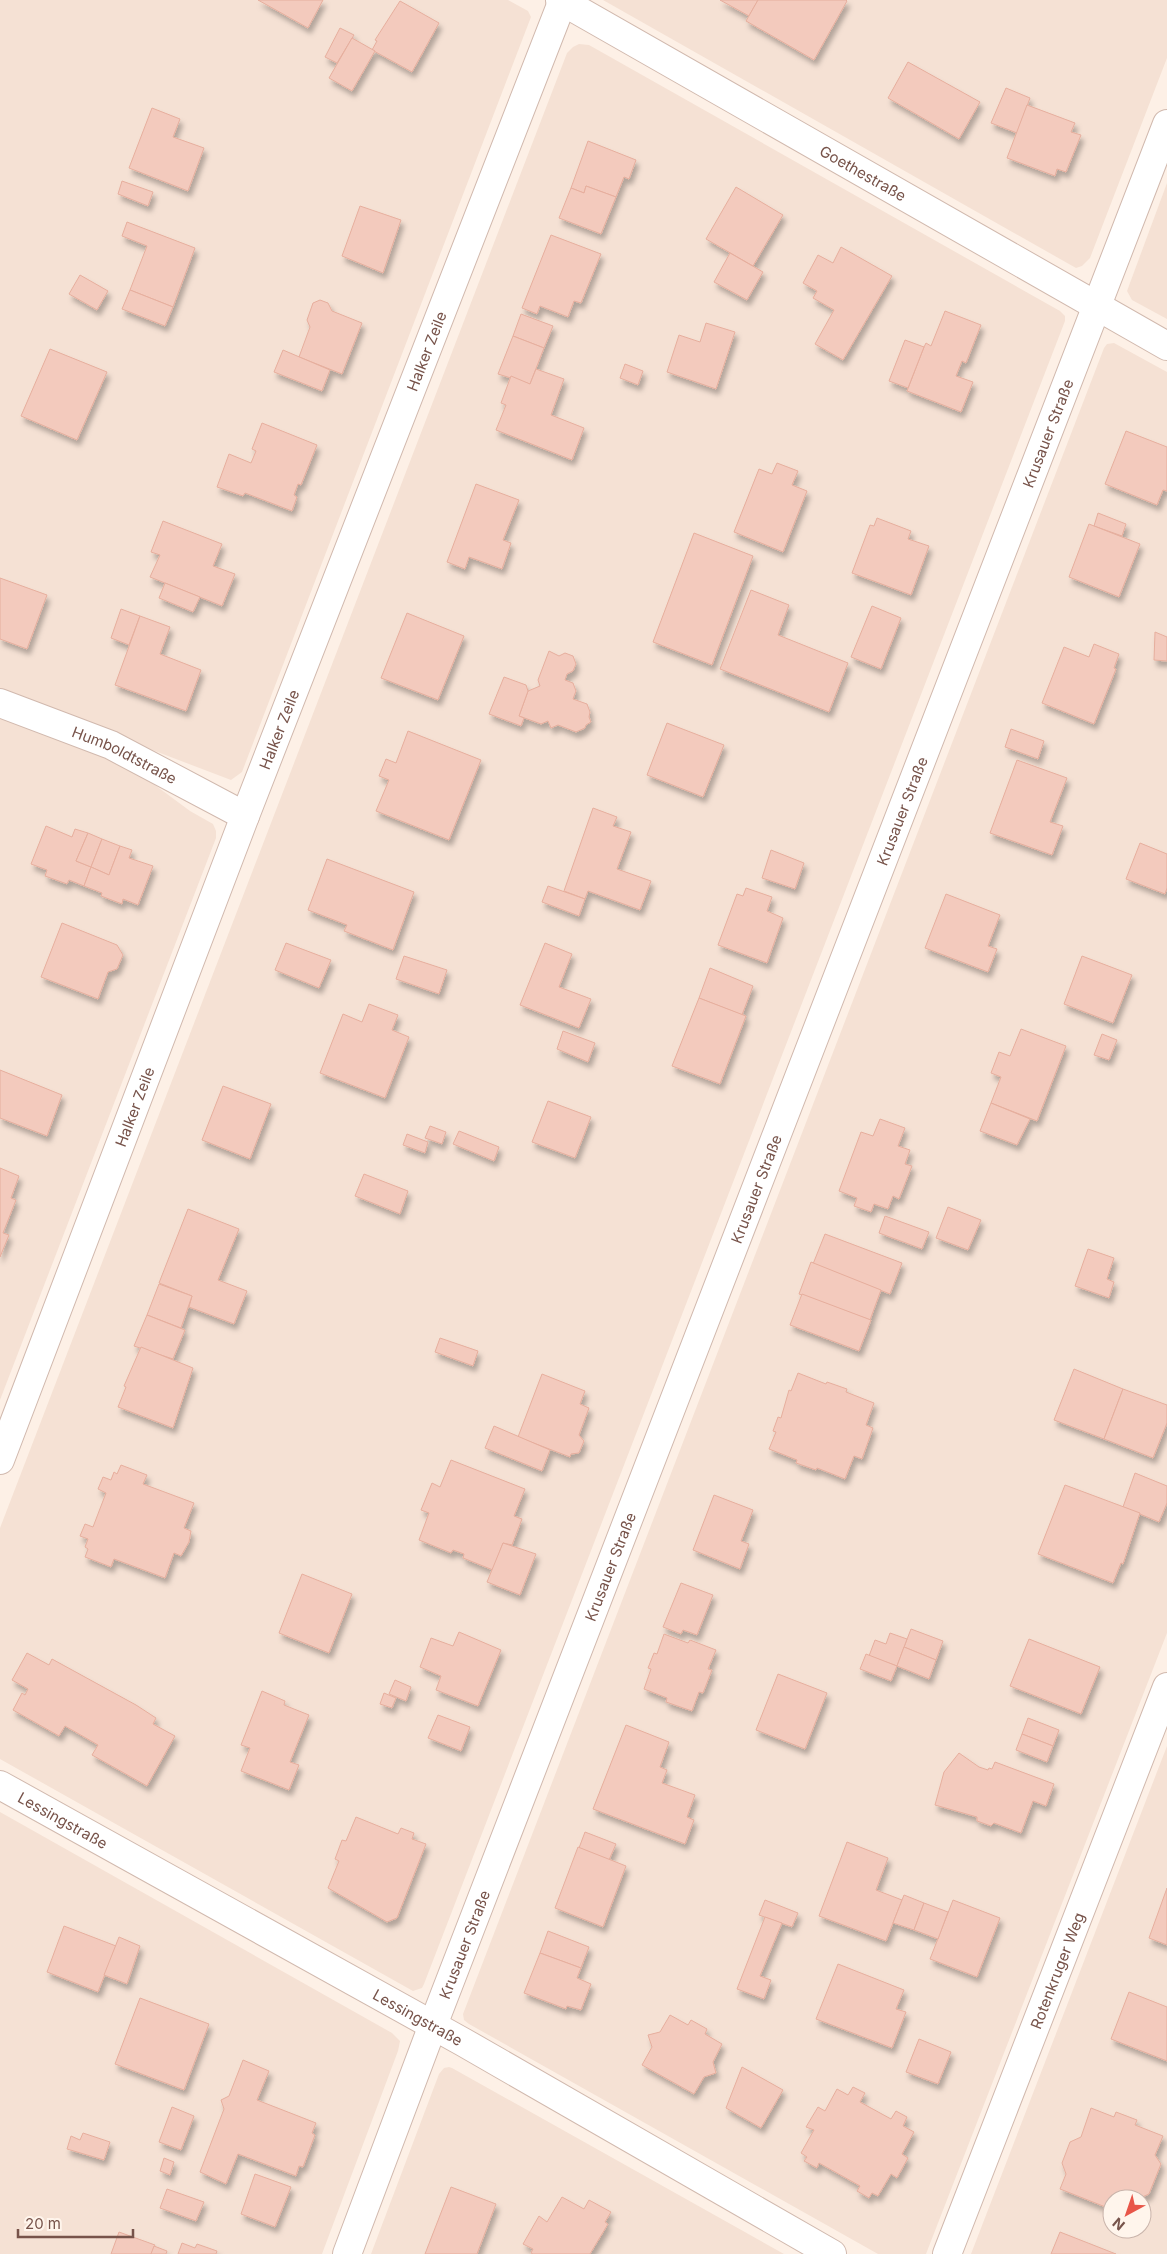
<svg xmlns="http://www.w3.org/2000/svg" width="1167" height="2254" viewBox="0 0 1167 2254" font-family="Inter,sans-serif">
	<style>
		.residential { fill: #f5e1d4; fill-rule: evenodd }
		.building { fill: #f3cabd; stroke: #e6ae9d; filter: url(#shadow) }
		.lines { fill: none; stroke-linecap: round; stroke-linejoin: round }
		.minor-casing { stroke: #d1b9ae; stroke-width: 30 }
		.minor { stroke: #fff; stroke-width: 28 }
		.labels { text-anchor: middle; dominant-baseline: central; stroke-width: 4.5; stroke-linejoin: round; paint-order: stroke }
		.street-label { font-size: 15px; fill: #77534a; stroke: #fff5ec }
	</style>
	<defs>
		<filter id="shadow"><feDropShadow dx="3" dy="5.5" stdDeviation="2.5" flood-color="#0004"/></filter>
	</defs>
	<rect width="100%" height="100%" fill="#fdf0e6"/>
	<g class="residential">
		<polygon points="0,0 508,0 528,11 531,17 242,772 231,780 0,692"/>
		<polygon points="603,0 1167,0 1167,58 1090,258 1082,266 1076,268"/>
		<polygon points="579,44 589,45 1060,311 1065,316 1065,321 424,1984 422,1988 413,1991 0,1759 0,1528 567,53 573,47"/>
		<polygon points="1167,183 1167,319 1132,300 1127,291"/>
		<polygon points="1114,343 1167,372 1167,1633 926,2254 878,2254 469,2024 464,2020 463,2014 1104,348 1107,344"/>
		<polygon points="0,711 125,763 190,811 213,824 216,831 216,838 0,1400"/>
		<path d="M1167 1746V2254H971ZM1112 2199H1142V2229H1112Z"/>
		<polygon points="0,1812 392,2033 400,2041 398,2051 322,2254 0,2254"/>
		<polygon points="449,2067 452,2068 784,2254 371,2254 439,2074 444,2068"/>
	</g>
	<g class="building">
		<polygon points="258,0 323,0 308,28"/>
		<polygon points="720,0 758,0 749,16"/>
		<polygon points="758,0 846,0 847,1 814,60 746,21"/>
		<polygon points="400,1 439,23 412,72 372,50 377,41 375,40"/>
		<polygon points="340,28 354,35 337,63 325,57"/>
		<polygon points="352,38 375,51 352,91 329,78"/>
		<polygon points="908,62 980,102 959,139 888,98"/>
		<polygon points="1006,88 1030,98 1017,133 991,123"/>
		<polygon points="1027,105 1075,123 1071,132 1081,135 1066,172 1057,169 1055,176 1007,158"/>
		<polygon points="152,108 180,119 173,137 204,148 188,191 129,168"/>
		<polygon points="588,141 636,160 629,179 624,177 616,197 586,186 584,193 571,188"/>
		<polygon points="122,181 153,192 148,206 118,194"/>
		<polygon points="586,186 616,197 601,234 559,218 571,188 584,193"/>
		<polygon points="736,187 783,215 753,266 706,239"/>
		<polygon points="360,206 401,220 383,273 342,256"/>
		<polygon points="127,222 195,248 173,307 130,290 147,246 122,236"/>
		<polygon points="551,235 601,254 581,303 574,301 568,317 540,306 537,314 522,308"/>
		<polygon points="841,247 892,276 843,360 815,344 834,310 813,298 817,291 803,283 818,255 833,263"/>
		<polygon points="730,253 763,272 747,300 714,282"/>
		<polygon points="80,275 108,291 97,310 69,294"/>
		<polygon points="130,290 173,307 165,326 122,309"/>
		<polygon points="320,300 328,303 332,311 362,323 342,374 299,357 310,327 307,320 313,303"/>
		<polygon points="945,311 981,325 966,363 962,361 956,376 973,382 961,412 907,391 924,347 926,343 931,346"/>
		<polygon points="521,314 553,326 544,348 513,336"/>
		<polygon points="706,323 735,332 716,389 667,372 679,335 700,342"/>
		<polygon points="513,336 544,348 530,384 498,374"/>
		<polygon points="905,340 924,347 908,388 889,381"/>
		<polygon points="50,349 107,372 77,440 21,416"/>
		<polygon points="283,350 330,370 322,391 274,372"/>
		<polygon points="625,364 643,371 638,385 620,378"/>
		<polygon points="536,369 564,379 551,415 584,428 572,460 496,430 506,405 501,403 511,376 530,384"/>
		<polygon points="262,423 317,445 301,485 298,484 294,495 297,497 292,511 245,493 243,496 217,487 229,454 251,463 256,451 252,449"/>
		<polygon points="1126,431 1167,447 1167,491 1163,490 1157,505 1105,484"/>
		<polygon points="777,463 798,471 792,485 807,491 783,552 734,532 759,469 772,474"/>
		<polygon points="476,484 519,500 503,540 511,543 502,569 469,557 465,569 447,562"/>
		<polygon points="1098,513 1126,524 1122,536 1094,526"/>
		<polygon points="877,518 911,531 908,539 929,546 911,595 852,573 870,525 874,526"/>
		<polygon points="163,521 222,544 213,566 235,574 222,606 150,577 160,555 151,552"/>
		<polygon points="1089,524 1140,544 1119,597 1069,577"/>
		<polygon points="694,533 753,556 712,665 653,642"/>
		<polygon points="0,578 47,595 27,649 0,639"/>
		<polygon points="165,583 200,597 193,612 159,598"/>
		<polygon points="751,590 789,605 778,635 848,663 829,712 720,669"/>
		<polygon points="872,606 901,618 881,669 851,657"/>
		<polygon points="121,609 140,616 129,645 111,638"/>
		<polygon points="407,613 464,636 438,700 381,678"/>
		<polygon points="140,616 170,627 160,654 201,670 186,711 115,685"/>
		<polygon points="1155,632 1167,637 1167,661 1154,660"/>
		<polygon points="1094,644 1119,654 1114,668 1116,669 1094,724 1042,703 1064,647 1089,657"/>
		<polygon points="549,651 559,656 565,653 573,656 576,664 573,671 567,674 565,680 573,683 576,691 573,699 587,704 590,712 589,717 591,722 586,725 585,728 576,732 558,725 551,728 548,721 541,724 519,716 528,691 540,686 538,680"/>
		<polygon points="504,677 526,685 528,691 519,716 524,718 521,726 489,714"/>
		<polygon points="667,723 724,745 703,797 647,775"/>
		<polygon points="1011,729 1044,741 1038,759 1005,747"/>
		<polygon points="408,731 481,760 449,840 376,811 389,780 379,776 386,759 396,763"/>
		<polygon points="1017,760 1067,778 1050,822 1063,826 1052,855 990,833"/>
		<polygon points="593,808 617,817 613,826 631,832 617,869 651,881 640,910 588,891 585,899 564,891"/>
		<polygon points="46,826 72,837 75,829 88,833 76,861 91,867 84,886 69,880 67,884 45,876 47,870 31,864"/>
		<polygon points="88,833 102,839 91,867 76,861"/>
		<polygon points="102,839 120,846 109,875 91,867"/>
		<polygon points="1140,843 1167,854 1167,888 1165,894 1126,879"/>
		<polygon points="120,846 132,850 129,858 153,866 138,905 123,899 122,904 101,896 102,893 84,886 91,867 109,875"/>
		<polygon points="771,850 804,863 795,889 762,878"/>
		<polygon points="327,859 414,892 393,950 344,931 347,925 308,910"/>
		<polygon points="548,886 585,899 579,916 542,902"/>
		<polygon points="746,888 772,897 767,911 783,918 767,963 718,945 737,894 743,896"/>
		<polygon points="946,894 1000,915 988,946 997,949 988,972 925,948"/>
		<polygon points="62,923 117,945 123,955 117,969 108,972 98,999 41,977"/>
		<polygon points="286,943 331,960 319,988 275,970"/>
		<polygon points="545,943 572,954 559,987 591,999 579,1028 520,1005"/>
		<polygon points="404,956 447,970 439,994 396,979"/>
		<polygon points="1082,956 1132,975 1113,1023 1064,1004"/>
		<polygon points="710,968 753,986 742,1015 699,998"/>
		<polygon points="699,998 746,1016 720,1084 672,1066"/>
		<polygon points="369,1004 398,1015 392,1030 409,1037 385,1098 320,1073 343,1014 362,1022"/>
		<polygon points="1021,1029 1066,1046 1037,1121 991,1103 1001,1077 991,1073 999,1052 1010,1056"/>
		<polygon points="563,1031 595,1043 588,1062 557,1049"/>
		<polygon points="1102,1034 1117,1040 1109,1060 1094,1055"/>
		<polygon points="0,1070 62,1095 47,1136 0,1118"/>
		<polygon points="223,1086 271,1104 250,1159 202,1140"/>
		<polygon points="548,1101 591,1117 575,1158 532,1142"/>
		<polygon points="991,1103 1030,1119 1017,1145 980,1131"/>
		<polygon points="880,1119 905,1128 898,1146 910,1150 905,1164 912,1166 899,1199 893,1196 888,1209 874,1204 871,1212 854,1206 857,1198 839,1191 861,1132 873,1136"/>
		<polygon points="430,1126 446,1132 442,1144 425,1138"/>
		<polygon points="459,1131 499,1147 494,1161 453,1144"/>
		<polygon points="407,1134 428,1142 425,1153 403,1145"/>
		<polygon points="0,1168 19,1176 11,1198 16,1200 3,1233 9,1235 0,1257"/>
		<polygon points="364,1174 408,1191 400,1214 355,1196"/>
		<polygon points="948,1207 981,1220 968,1250 936,1238"/>
		<polygon points="188,1209 239,1229 218,1280 247,1291 234,1324 189,1307 192,1296 159,1283"/>
		<polygon points="885,1216 929,1232 922,1249 879,1233"/>
		<polygon points="825,1234 902,1263 890,1294 813,1264"/>
		<polygon points="1088,1249 1114,1258 1107,1279 1114,1282 1109,1298 1075,1286"/>
		<polygon points="811,1262 881,1290 870,1320 799,1294"/>
		<polygon points="159,1284 192,1296 181,1328 147,1315"/>
		<polygon points="802,1294 871,1320 859,1351 790,1325"/>
		<polygon points="147,1315 185,1330 173,1359 134,1346"/>
		<polygon points="440,1338 478,1351 473,1366 435,1352"/>
		<polygon points="141,1347 193,1368 173,1428 118,1407 126,1387 124,1386"/>
		<polygon points="1074,1369 1123,1389 1104,1439 1054,1420"/>
		<polygon points="798,1373 826,1384 827,1382 847,1389 846,1392 874,1403 866,1425 873,1428 862,1459 854,1456 845,1479 817,1468 816,1470 796,1463 797,1460 769,1449 776,1432 773,1431 778,1417 781,1418 789,1390 791,1391"/>
		<polygon points="542,1374 585,1391 580,1404 589,1408 579,1435 584,1441 579,1453 571,1454 570,1457 518,1437"/>
		<polygon points="1123,1389 1167,1405 1167,1423 1153,1458 1104,1439"/>
		<polygon points="494,1426 550,1450 542,1471 485,1448"/>
		<polygon points="451,1460 525,1489 514,1516 522,1519 512,1545 503,1543 493,1570 463,1558 464,1554 453,1550 451,1553 419,1540 429,1513 421,1510 432,1483 440,1487"/>
		<polygon points="121,1465 147,1475 143,1484 194,1503 184,1528 191,1531 189,1542 181,1556 174,1553 165,1578 114,1559 111,1567 85,1557 88,1549 85,1547 88,1539 80,1536 85,1524 93,1527 106,1493 98,1489 103,1477 111,1480 114,1472 117,1474"/>
		<polygon points="1135,1473 1167,1486 1167,1503 1159,1522 1123,1507"/>
		<polygon points="1065,1485 1140,1513 1123,1564 1121,1563 1113,1583 1038,1554"/>
		<polygon points="714,1495 753,1510 741,1541 749,1544 740,1569 693,1550"/>
		<polygon points="503,1543 536,1554 520,1595 487,1582"/>
		<polygon points="302,1574 352,1594 329,1653 279,1633"/>
		<polygon points="681,1583 713,1595 697,1635 683,1630 681,1634 663,1627"/>
		<polygon points="911,1629 943,1641 936,1660 904,1647"/>
		<polygon points="459,1632 501,1650 478,1706 436,1690 441,1676 420,1667 431,1638 453,1646"/>
		<polygon points="890,1633 907,1639 897,1666 869,1656 875,1640 886,1644"/>
		<polygon points="664,1634 688,1643 690,1640 716,1650 708,1669 712,1670 703,1693 699,1692 692,1711 666,1702 667,1698 644,1689 651,1669 648,1668 654,1653 657,1654"/>
		<polygon points="1029,1639 1100,1667 1081,1714 1010,1686"/>
		<polygon points="904,1647 936,1660 929,1679 897,1666"/>
		<polygon points="27,1653 49,1665 52,1659 136,1705 156,1718 153,1724 175,1736 147,1786 92,1755 98,1745 65,1726 59,1736 13,1710 22,1693 25,1695 28,1689 12,1680"/>
		<polygon points="866,1654 897,1666 891,1681 860,1669"/>
		<polygon points="778,1674 827,1693 805,1749 756,1730"/>
		<polygon points="395,1680 411,1687 406,1701 389,1694"/>
		<polygon points="262,1691 285,1701 284,1705 309,1715 290,1762 299,1765 289,1790 241,1771 250,1748 241,1745"/>
		<polygon points="384,1693 396,1698 392,1708 380,1704"/>
		<polygon points="438,1715 470,1727 461,1751 428,1738"/>
		<polygon points="1028,1718 1059,1730 1053,1746 1022,1734"/>
		<polygon points="626,1725 669,1742 660,1767 667,1770 662,1783 695,1795 687,1817 694,1820 685,1844 593,1809"/>
		<polygon points="1022,1734 1053,1746 1047,1762 1016,1750"/>
		<polygon points="959,1753 979,1767 988,1770 989,1768 992,1769 995,1762 1054,1784 1046,1806 1033,1801 1021,1833 994,1823 991,1826 977,1821 977,1817 935,1805 944,1772"/>
		<polygon points="356,1817 398,1834 401,1828 414,1833 412,1839 426,1844 397,1918 387,1922 328,1888 339,1861 335,1859 342,1840 346,1841"/>
		<polygon points="585,1832 616,1844 609,1860 579,1848"/>
		<polygon points="847,1842 888,1858 876,1890 902,1900 886,1941 819,1916"/>
		<polygon points="578,1847 626,1866 603,1927 555,1908"/>
		<polygon points="1167,1888 1167,1945 1149,1938"/>
		<polygon points="904,1895 924,1903 914,1930 893,1923"/>
		<polygon points="765,1900 798,1913 792,1927 759,1915"/>
		<polygon points="953,1900 1000,1918 977,1977 930,1959"/>
		<polygon points="924,1903 948,1912 938,1939 914,1930"/>
		<polygon points="765,1917 782,1923 760,1976 771,1980 764,1999 737,1989"/>
		<polygon points="64,1926 116,1946 98,1992 47,1972"/>
		<polygon points="548,1931 589,1947 581,1968 540,1953"/>
		<polygon points="119,1937 140,1946 127,1984 104,1975"/>
		<polygon points="540,1953 581,1968 577,1978 591,1984 581,2010 567,2006 566,2009 524,1993"/>
		<polygon points="838,1964 904,1990 896,2009 906,2012 892,2048 816,2019"/>
		<polygon points="1129,1992 1167,2007 1167,2061 1111,2039"/>
		<polygon points="140,1998 209,2024 184,2090 115,2064"/>
		<polygon points="670,2015 688,2025 691,2020 707,2029 705,2034 722,2044 713,2062 716,2073 704,2077 694,2094 642,2065 652,2047 648,2035 660,2032"/>
		<polygon points="919,2039 951,2052 938,2084 906,2072"/>
		<polygon points="243,2060 269,2071 257,2100 316,2123 312,2133 315,2135 303,2167 299,2166 296,2176 238,2154 226,2184 200,2172 224,2109 221,2100 229,2096"/>
		<polygon points="742,2067 783,2090 761,2128 726,2108"/>
		<polygon points="853,2087 865,2093 860,2102 891,2119 896,2111 907,2117 903,2126 914,2132 902,2154 908,2158 897,2178 891,2174 878,2196 872,2193 869,2198 857,2191 860,2186 819,2163 817,2168 804,2161 807,2157 801,2153 814,2130 806,2127 818,2107 825,2111 837,2089 848,2095"/>
		<polygon points="172,2107 194,2116 181,2150 159,2142"/>
		<polygon points="1091,2108 1114,2117 1116,2112 1137,2120 1135,2125 1163,2136 1155,2155 1161,2164 1149,2194 1138,2199 1112,2199 1112,2215 1108,2208 1060,2189 1066,2174 1062,2163 1070,2142 1081,2137"/>
		<polygon points="83,2133 110,2142 104,2160 67,2149 71,2136 80,2140"/>
		<polygon points="164,2158 174,2162 170,2175 160,2171"/>
		<polygon points="255,2174 291,2187 275,2227 241,2214"/>
		<polygon points="451,2187 496,2204 477,2254 425,2254"/>
		<polygon points="167,2189 204,2202 196,2221 160,2208"/>
		<polygon points="562,2197 584,2209 589,2200 611,2212 605,2222 608,2224 590,2254 533,2254 531,2253 533,2249 523,2244 539,2216 547,2222"/>
		<polygon points="119,2232 155,2245 151,2254 111,2254"/>
		<polygon points="1060,2232 1116,2254 1051,2254"/>
		<polygon points="182,2243 195,2248 197,2244 217,2251 216,2254 178,2254"/>
		<polygon points="154,2246 167,2251 166,2254 151,2254"/>
	</g>
	<g class="lines">
		<g class="minor-casing">
			<g id="minor">
				<path id="s1" d="M560 0 1167 346"/>
				<path id="s2" d="M0 703 111 745 245 816"/>
				<path id="s3" d="M0 1460 245 816 563 0"/>
				<path id="s4" d="M0 1785 463 2042 832 2254"/>
				<path id="s5" d="M347 2254 433 2025 1167 124"/>
				<path id="s6" d="M947 2254 1167 1687"/>
			</g>
		</g>
		<use href="#minor" class="minor"/>
	</g>
	<g class="labels">
		<g class="street-label">
			<text stroke="none"><textPath href="#s1" startOffset="349">Goethestraße</textPath></text>
			<text stroke="none"><textPath href="#s3" startOffset="1188">Halker Zeile</textPath></text>
			<text stroke="none"><textPath href="#s5" startOffset="1951">Krusauer Straße</textPath></text>
			<text stroke="none"><textPath href="#s3" startOffset="782">Halker Zeile</textPath></text>
			<text stroke="none"><textPath href="#s2" startOffset="135">Humboldtstraße</textPath></text>
			<text stroke="none"><textPath href="#s5" startOffset="1546">Krusauer Straße</textPath></text>
			<text stroke="none"><textPath href="#s3" startOffset="378">Halker Zeile</textPath></text>
			<text stroke="none"><textPath href="#s5" startOffset="1141">Krusauer Straße</textPath></text>
			<text stroke="none"><textPath href="#s5" startOffset="736">Krusauer Straße</textPath></text>
			<text stroke="none"><textPath href="#s4" startOffset="72">Lessingstraße</textPath></text>
			<text stroke="none"><textPath href="#s5" startOffset="331">Krusauer Straße</textPath></text>
			<text stroke="none"><textPath href="#s6" startOffset="304">Rotenkruger Weg</textPath></text>
			<text stroke="none"><textPath href="#s4" startOffset="478">Lessingstraße</textPath></text>
		</g>
	</g>
	<g transform="translate(1127 2214) rotate(220)"><circle r="24" fill="#fff5ec" stroke="#c9b4ab"/>
	<path d="M0-4L9 19L0 12L-9 19Z" fill="#e85649"/>
	<text y="-8" font-size="14" font-weight="bold" text-anchor="middle" fill="#77534a">N</text>
	</g>
	<path d="M18 2229v8h115v-8" fill="none" stroke="#77534a" stroke-width="2.5"/>
	<text x="25" y="2229" font-size="15" fill="#77534a" stroke="#fff5ec" stroke-width="4" paint-order="stroke">20 m</text>
</svg>
